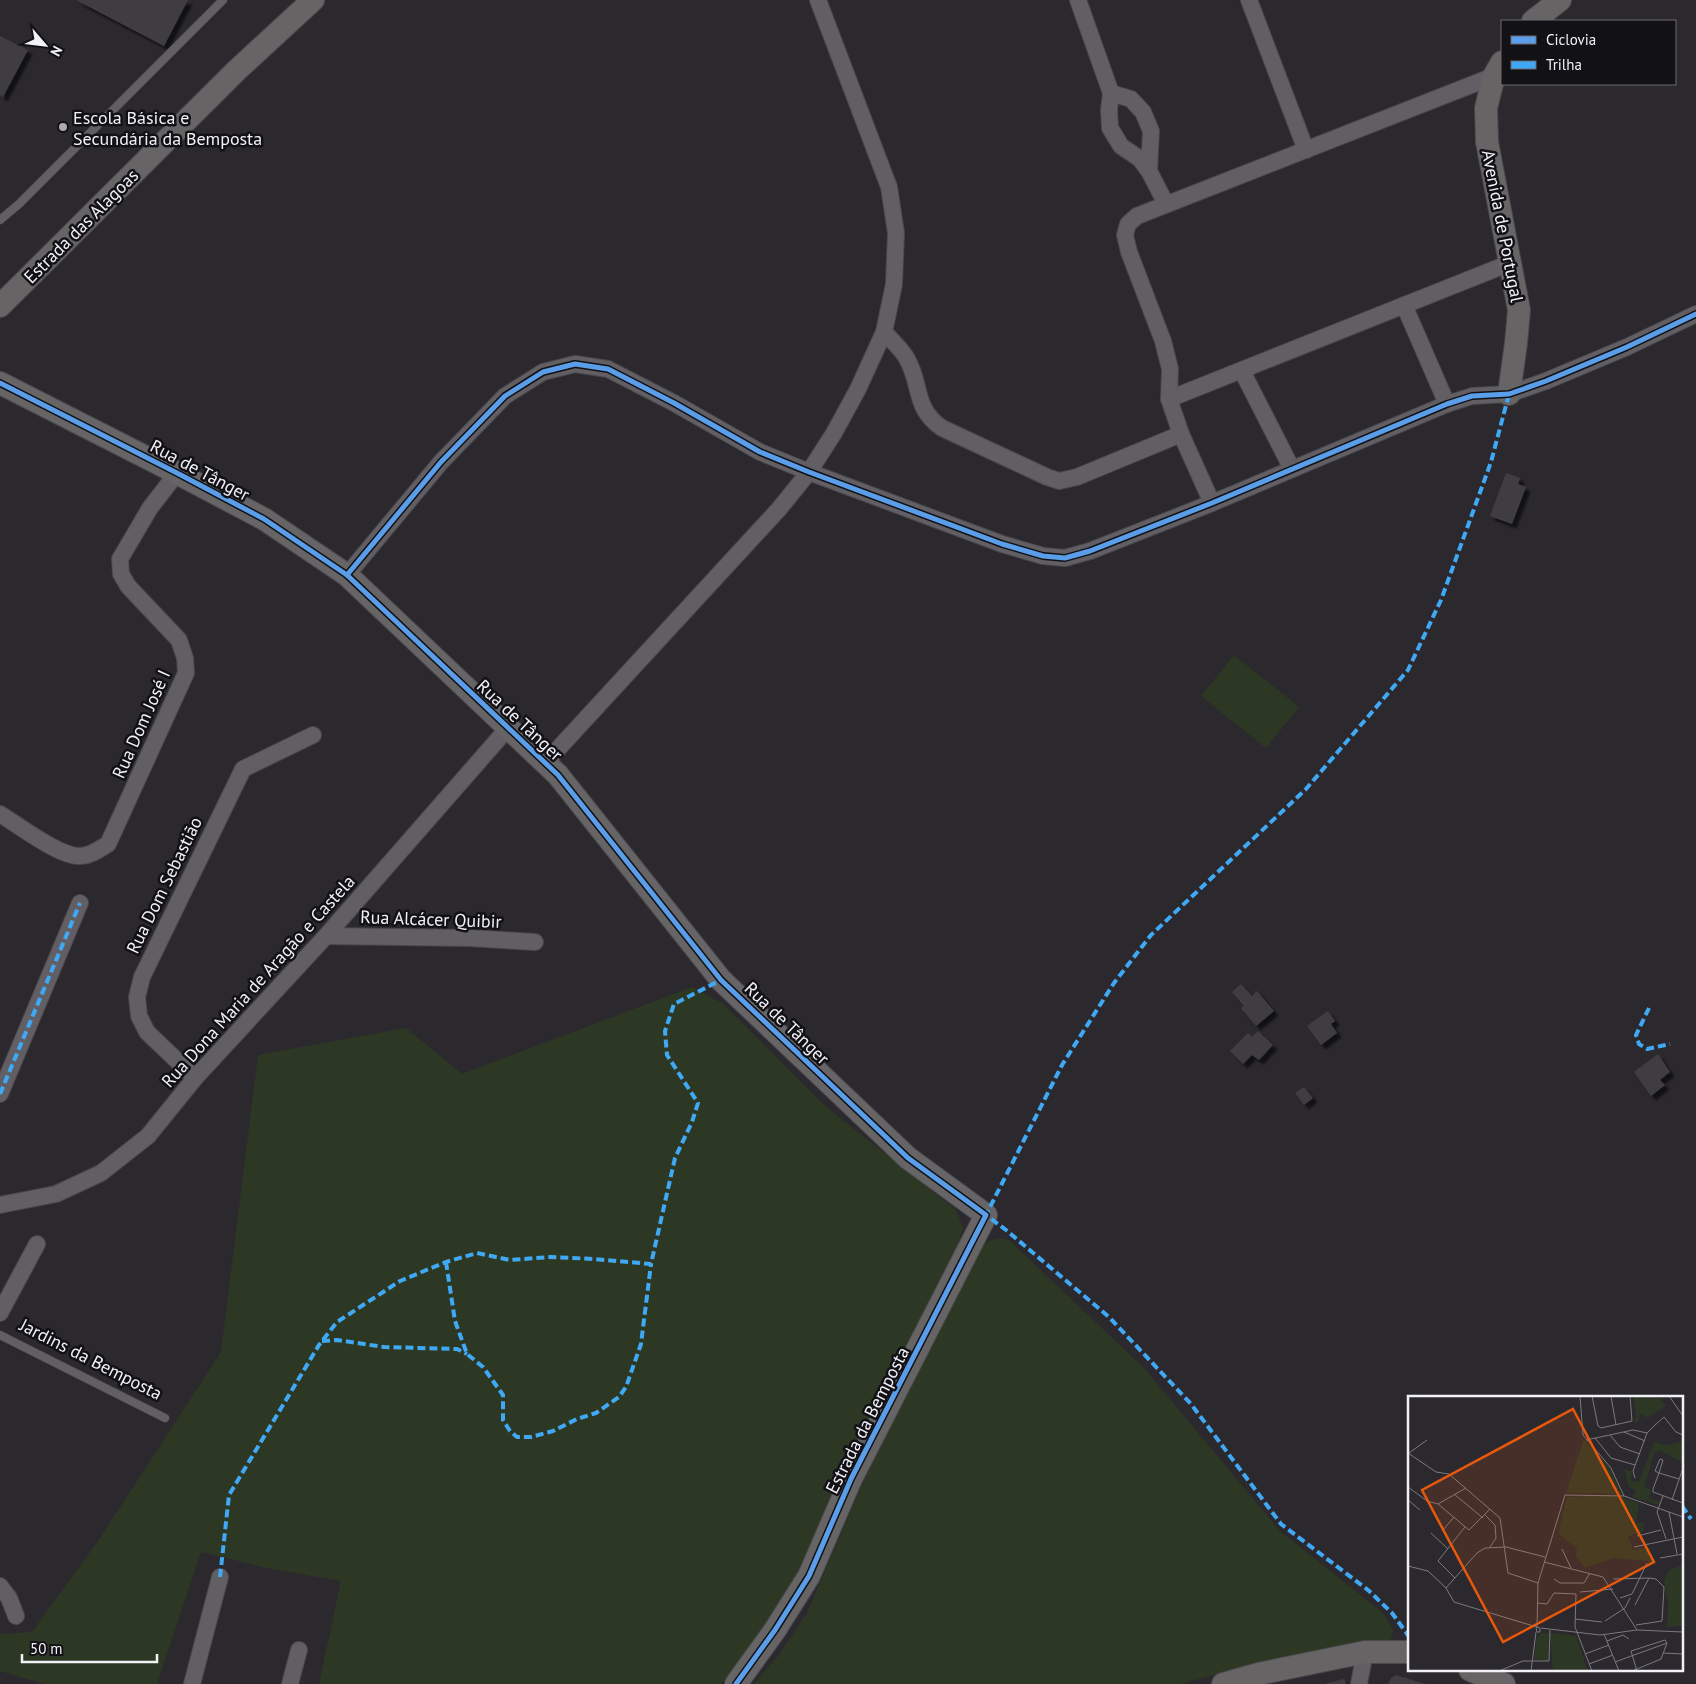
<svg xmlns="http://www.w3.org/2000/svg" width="1696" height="1684" viewBox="0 0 1696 1684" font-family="'PT Sans',sans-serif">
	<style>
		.green { fill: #2d3824 }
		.building { fill: #403e43; filter: url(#shadow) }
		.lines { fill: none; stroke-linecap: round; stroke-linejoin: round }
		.lane-casing { stroke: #49474b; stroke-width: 9 }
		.street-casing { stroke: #49474b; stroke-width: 18 }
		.secondary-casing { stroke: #49474b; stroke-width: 24 }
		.lane { stroke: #615f63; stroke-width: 8 }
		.street { stroke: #615f63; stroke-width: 16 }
		.secondary { stroke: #666464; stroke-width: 22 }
		.quiet { stroke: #3fa9f5; stroke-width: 4; stroke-dasharray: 8 4; stroke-linecap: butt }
		.cycleway-casing { stroke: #121115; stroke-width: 8 }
		.cycleway { stroke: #5a9eea; stroke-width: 5 }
		.poi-dot { fill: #adabb1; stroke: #121115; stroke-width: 2 }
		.labels { text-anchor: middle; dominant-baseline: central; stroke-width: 5; stroke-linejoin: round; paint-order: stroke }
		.poi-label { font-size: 18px; fill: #f3f1f8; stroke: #121115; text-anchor: start }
		.street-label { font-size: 18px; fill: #f3f1f8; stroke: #121115 }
		.inset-road { fill: none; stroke: #7b797f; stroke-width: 1 }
		.view { fill: #e8590c; fill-opacity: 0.15; stroke: #e8590c; stroke-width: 2.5 }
		.inset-edge { fill: none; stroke: #f3f1f8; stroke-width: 2.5 }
	</style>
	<defs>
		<filter id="shadow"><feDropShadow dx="4.5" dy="4.5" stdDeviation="1" flood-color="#0009"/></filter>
	</defs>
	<rect width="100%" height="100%" fill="#2b292e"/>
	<g class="green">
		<polygon points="1234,655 1299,707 1266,748 1201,696"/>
		<polygon points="692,987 722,1003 824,1105 956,1210 963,1227 956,1253 807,1555 769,1622 721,1684 319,1684 341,1581 267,1568 201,1552 157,1684 45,1684 0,1671 0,1634 32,1632 98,1541 221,1352 258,1055 406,1028 462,1074"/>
		<polygon points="1001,1238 1010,1241 1145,1369 1280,1531 1384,1614 1393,1630 1391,1640 1379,1646 1262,1663 1179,1684 754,1684 778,1656 807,1613 862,1485 955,1294 983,1245 991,1240"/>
	</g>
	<g class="building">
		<polygon points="76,0 188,0 164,46"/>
		<polygon points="0,36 28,50 3,97 0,95"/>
		<polygon points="1506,473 1520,478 1518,484 1526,487 1512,524 1490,516"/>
		<polygon points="1241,984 1252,996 1257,991 1274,1011 1256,1026 1241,1008 1244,1006 1232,992"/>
		<polygon points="1328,1011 1335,1021 1331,1024 1337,1033 1321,1045 1307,1026"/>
		<polygon points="1258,1031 1273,1045 1259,1060 1252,1055 1243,1064 1230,1051 1248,1033 1252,1037"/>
		<polygon points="1658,1054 1670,1072 1660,1080 1665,1085 1651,1096 1634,1072"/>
		<polygon points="1304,1087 1313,1098 1304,1105 1295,1093"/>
		<polygon points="1396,1675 1425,1684 1388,1684 1391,1678"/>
		<polygon points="1344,1679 1346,1684 1327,1684 1327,1683"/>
	</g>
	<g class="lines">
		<g class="lane-casing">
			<g id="lane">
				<polyline points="0,220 19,204 223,0"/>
				<polyline points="0,1335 165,1418"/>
			</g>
		</g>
		<g class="street-casing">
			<g id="street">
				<polyline points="1078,0 1111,93 1109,110 1110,128 1121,146 1140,159 1149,171 1166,204"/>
				<polyline points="1249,0 1306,150"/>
				<polyline points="1111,93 1131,99 1143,112 1151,131 1149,171"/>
				<polyline points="1404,305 1447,404"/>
				<path d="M884 332C891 340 902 349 907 359 922 385 913 408 942 428L1047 477 1059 481 1077 477 1181 434"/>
				<polyline points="1242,371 1292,469"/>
				<polyline points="1169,399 1510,263"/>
				<polyline points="1212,503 1181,434 1169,399 1170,369 1163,341 1129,252 1125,235 1128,224 1137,216 1494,76"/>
				<polyline points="347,575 441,462 505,396 543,372 575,364 608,369 674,403 760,452 809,472 1002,544 1043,556 1065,558 1090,551 1212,503 1447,404 1472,396 1509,394 1546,381 1627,347 1696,314"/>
				<polyline points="545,763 779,509 809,472 834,433 858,389 884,332 894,284 896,233 889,187 818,0"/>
				<path d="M0 814C18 825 60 857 80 856 90 856 100 849 108 844L186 673 185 658 179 640 128 586 121 574 120 559 150 508 177 473"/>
				<polyline points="326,936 469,938 535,942"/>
				<polyline points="195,1078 147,1032 139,1016 137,997 142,977 243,769 313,735"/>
				<polyline points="0,1094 80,903"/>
				<polyline points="0,1205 56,1194 101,1173 148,1136 195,1078 326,936 508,728"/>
				<polyline points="0,1313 37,1244"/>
				<polyline points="0,1586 9,1598 16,1616"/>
				<polyline points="192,1684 220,1577"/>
				<polyline points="290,1684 299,1650"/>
				<polyline points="1359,1684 1365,1652"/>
			</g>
		</g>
		<g class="secondary-casing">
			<g id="secondary">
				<polyline points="1533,21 1560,0"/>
				<polyline points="1502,62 1494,76 1486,108 1487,142 1519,310 1516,343 1509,394"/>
				<polyline points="0,306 237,70 313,0"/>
				<polyline points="0,383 177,473 264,519 347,575 558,775 721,980 908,1158 986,1215 851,1479 809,1576 775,1630 736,1684"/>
				<polyline points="1470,1670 1504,1684"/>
				<polyline points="1223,1684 1258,1674 1365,1652 1410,1652"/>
			</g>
		</g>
		<use href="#lane" class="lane"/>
		<use href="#street" class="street"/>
		<use href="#secondary" class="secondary"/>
		<g class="quiet">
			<polyline points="1649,1008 1636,1035 1639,1044 1647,1049 1670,1044"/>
			<polyline points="0,1094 80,903"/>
			<polyline points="446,1262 455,1321 467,1354 483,1367 503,1395 503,1420 510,1431 517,1437 531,1437 553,1431 577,1419 596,1413 619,1397 626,1387 641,1344 651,1264"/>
			<polyline points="322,1341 337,1340 384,1347 457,1349 467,1354"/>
			<polyline points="1682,1506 1691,1519"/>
			<polyline points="220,1577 229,1495 319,1345 337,1322 400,1281 446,1262 477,1253 510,1260 550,1257 594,1259 651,1264 675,1158 692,1122 698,1103 667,1055 665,1031 674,1004 721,980"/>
			<polyline points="1410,1638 1392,1613 1368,1590 1281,1524 1191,1404 1109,1317 1006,1230 986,1215 1062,1065 1114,983 1151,935 1306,789 1408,670 1441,600 1491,462 1509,394"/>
		</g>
		<g class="cycleway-casing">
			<g id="cycleway">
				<polyline points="0,383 177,473 264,519 347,575 558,775 721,980 908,1158 986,1215 851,1479 809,1576 775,1630 736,1684"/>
				<polyline points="347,575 441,462 505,396 543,372 575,364 608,369 674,403 760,452 809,472 1002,544 1043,556 1065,558 1090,551 1212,503 1447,404 1472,396 1509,394 1546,381 1627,347 1696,314"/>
			</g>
		</g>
		<use href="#cycleway" class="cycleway"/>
	</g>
	<circle class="poi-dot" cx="63" cy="127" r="5"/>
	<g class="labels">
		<g class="poi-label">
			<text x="73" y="117">Escola Básica e<tspan x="73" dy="21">Secundária da Bemposta</tspan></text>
		</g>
		<g class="street-label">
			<text transform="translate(81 226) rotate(-45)">Estrada das Alagoas</text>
			<text transform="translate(1503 226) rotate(79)">Avenida de Portugal</text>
			<text transform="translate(200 470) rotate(28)">Rua de Tânger</text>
			<text transform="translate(520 720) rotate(43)">Rua de Tânger</text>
			<text transform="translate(141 724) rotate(-66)">Rua Dom José I</text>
			<text transform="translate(164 885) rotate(-64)">Rua Dom Sebastião</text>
			<text transform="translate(431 919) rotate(2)">Rua Alcácer Quibir</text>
			<text transform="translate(258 981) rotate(-48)">Rua Dona Maria de Aragão e Castela</text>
			<text transform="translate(787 1023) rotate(44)">Rua de Tânger</text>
			<text transform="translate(91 1359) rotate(27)">Jardins da Bemposta</text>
			<text transform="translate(867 1420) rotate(-63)">Estrada da Bemposta</text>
		</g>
	</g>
	<g transform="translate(1408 1396)">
		<rect width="275" height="275" fill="#2b292e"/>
		<path d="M246 0 250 3 256 0 253 4 257 10 240 22 232 17 230 26 226 27 228 20 225 0ZM176 43 201 71 214 98 158 97ZM275 45V67L251 54 246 57 236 91 243 94 241 102 252 106 251 109 225 101 228 94 221 91 216 73 224 75 223 85 231 86 246 46 258 49ZM204 99 231 107 228 127H236L235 136 220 140 225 154 241 151 245 166 242 169 240 165 206 162 177 172 168 160 169 153 150 137 159 101ZM275 169V230L259 231 260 207 256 185 261 174ZM133 237H141L140 265 126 263 128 244ZM142 237 168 240 180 275H145Z" fill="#2d3824"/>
		<path class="inset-road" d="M172 0 175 39 203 72 216 100M184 0 190 30 193 32 224 25 222 0M203 0 208 29M261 0 275 20M216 36 237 45M202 39 212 51 232 58M187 42 203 62 227 69M178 44 225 34 239 37M0 57 28 76 41 78 92 122 100 177 130 187M1 57 19 44M251 77 247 75 252 63 255 64 251 77 245 93V96L275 107M251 77 271 83M227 82 225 75 239 37 246 30 256 21 268 36 275 39M0 91 19 105 30 108 58 92M46 98 75 122M255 100 249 116 258 143M0 104 12 114M264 104 275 72M30 108 61 134 82 113M261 116 269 158M77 119 87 129 88 142 82 151M34 135 46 121M23 137 40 153M229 140 253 134M226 151 275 141M154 153 163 172M252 162 275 158M136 166 195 181 229 234M0 170 20 175 38 192 46 206 132 232V236H129L128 232M47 182 30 165 57 131M146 183 152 187H176L182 177M205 183 241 182 248 183 256 191 254 225 228 229M38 192 69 157 77 152 98 151 137 161M172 196 205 193M212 202 224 198 239 167M129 207 139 208 146 197 168 198 167 231 184 275M227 209 241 182M167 223 194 226M197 225 217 212 222 202M129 232 130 187 157 99 216 100 275 121M133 232 192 239 229 234 275 236M196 238 211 275M199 245 215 239 221 243M255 257 275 258M177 258 201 249M207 266 259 247 253 263 224 275M181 268 205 259M91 275 115 265H141L142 234M123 275 128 236M229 275 223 255 257 244 259 247"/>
		<path class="view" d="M165 13 246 166 95 246 14 94Z"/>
		<rect width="275" height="275" class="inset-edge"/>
	</g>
	<rect x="1501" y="20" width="175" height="65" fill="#121115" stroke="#6c6b70"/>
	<rect x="1511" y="36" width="25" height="8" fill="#5a9eea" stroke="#6c6b70"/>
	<text x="1546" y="45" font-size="15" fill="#f3f1f8">Ciclovia</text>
	<rect x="1511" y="61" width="25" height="8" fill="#3fa9f5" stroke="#6c6b70"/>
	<text x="1546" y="70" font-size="15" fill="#f3f1f8">Trilha</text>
	<g transform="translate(45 45) rotate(118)" stroke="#121115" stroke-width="4" paint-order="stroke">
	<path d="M0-4L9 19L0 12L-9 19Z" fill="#f3f1f8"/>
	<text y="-8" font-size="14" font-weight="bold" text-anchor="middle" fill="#f3f1f8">N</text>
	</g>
	<path d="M22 1654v8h135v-8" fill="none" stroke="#f3f1f8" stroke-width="2.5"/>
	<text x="30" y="1654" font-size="15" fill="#f3f1f8" stroke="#121115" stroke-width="4" paint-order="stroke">50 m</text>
</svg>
